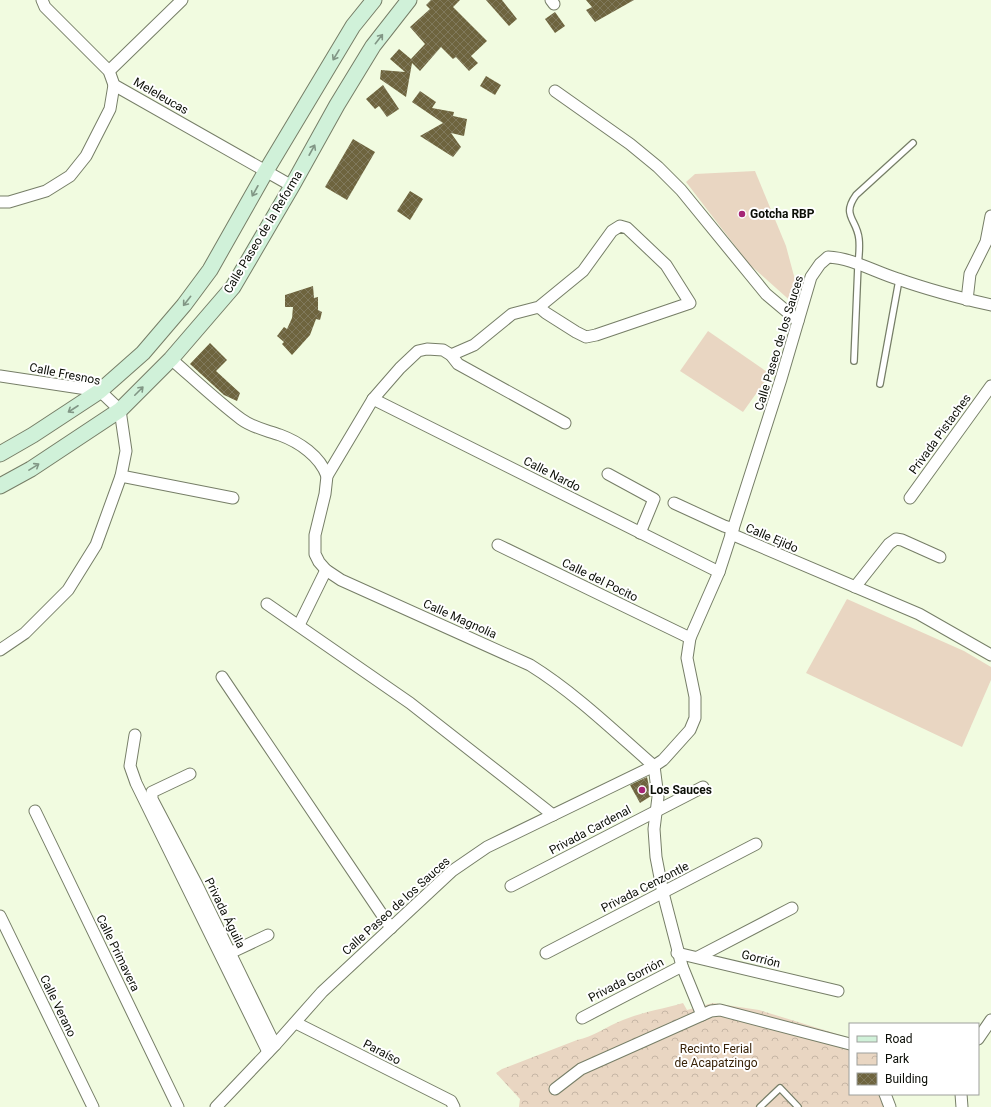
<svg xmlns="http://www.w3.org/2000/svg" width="991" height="1107" viewBox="0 0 991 1107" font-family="Roboto,sans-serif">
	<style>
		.green { fill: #e9d6c2 }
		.park { fill: url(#park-crowns) }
		.building { fill: url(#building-cross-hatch) }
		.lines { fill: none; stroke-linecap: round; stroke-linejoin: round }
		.service-casing { stroke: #767e67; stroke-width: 8 }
		.minor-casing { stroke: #767e67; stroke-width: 13 }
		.secondary-casing { stroke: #767e67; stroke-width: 17 }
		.service { stroke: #fff; stroke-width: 5.5 }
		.minor { stroke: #fff; stroke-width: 11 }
		.secondary { stroke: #d0f1d9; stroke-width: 15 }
		.oneway { stroke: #819685 }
		.poi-dot { fill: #a52575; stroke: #fff; stroke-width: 1.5 }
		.labels { text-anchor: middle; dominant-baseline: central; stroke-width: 4; stroke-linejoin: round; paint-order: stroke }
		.street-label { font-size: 12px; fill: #0b0e06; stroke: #fff }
		.poi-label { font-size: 12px; font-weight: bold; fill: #0b0e06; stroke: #fff; text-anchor: start }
		.park-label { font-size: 12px; fill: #392308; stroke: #fff }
	</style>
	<defs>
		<pattern id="park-crowns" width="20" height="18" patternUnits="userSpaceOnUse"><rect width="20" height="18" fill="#e9d6c2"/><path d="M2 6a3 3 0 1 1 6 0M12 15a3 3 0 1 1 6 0" fill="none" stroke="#c6b6a5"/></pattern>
		<pattern id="building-cross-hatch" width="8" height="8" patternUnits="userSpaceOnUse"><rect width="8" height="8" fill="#6e643e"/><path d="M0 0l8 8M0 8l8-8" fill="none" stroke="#80795c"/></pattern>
	</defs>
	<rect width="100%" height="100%" fill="#f1fbe0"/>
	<g class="green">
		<polygon points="755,171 786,246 798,291 795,305 749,264 686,182 695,174"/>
		<polygon points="708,331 770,374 743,412 680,371"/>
		<polygon points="847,599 964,651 991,667 991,680 962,747 806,673"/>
	</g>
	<path class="park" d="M683 1003 687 1010 713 1003 759 1010 850 1038V1094H890L895 1107H519L520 1099 496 1073 502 1069 577 1040C593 1037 607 1026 623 1020 642 1012 663 1009 683 1003Z"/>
	<g class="building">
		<polygon points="431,0 460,0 453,7 487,41 471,56 478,63 469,71 456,57 453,59 441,47 420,71 412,63 406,97 380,79 381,70 405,72 390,59 399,49 411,59 425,44 410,27 430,9 426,5"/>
		<polygon points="486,0 502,0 517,19 509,26"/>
		<polygon points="586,0 634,0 595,22 586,10 592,7"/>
		<polygon points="555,12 565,26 555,33 545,19"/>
		<polygon points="486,76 501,85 495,95 480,86"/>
		<polygon points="383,85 399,109 387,117 379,106 375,109 366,99"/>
		<polygon points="420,91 436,102 432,108 454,112 453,116 467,119 464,136 451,133 461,147 453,157 420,136 443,123 412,102"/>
		<polygon points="353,139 375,152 347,200 325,187"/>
		<polygon points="410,191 423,199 410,220 397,211"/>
		<polygon points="313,286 314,298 318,297 318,310 322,312 320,320 316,319 310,335 292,355 282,344 284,342 277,336 284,327 287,329 292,318 293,307 285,307 285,295"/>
		<polygon points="210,343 227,360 216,371 240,393 237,401 224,395 190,364"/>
		<polygon points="647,777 651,796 640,803 630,785"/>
	</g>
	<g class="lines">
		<g class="service-casing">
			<g id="service">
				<path d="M854 361 858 265C859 256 860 248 859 239 857 219 841 216 856 195L913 143"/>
				<polyline points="880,384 899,280"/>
				<polyline points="760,1107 780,1088 798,1107"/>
			</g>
		</g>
		<g class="minor-casing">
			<g id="minor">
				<polyline points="42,0 45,7 109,71 114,85 292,186"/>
				<polyline points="551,0 554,4"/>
				<polyline points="109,71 182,0"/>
				<polyline points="555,91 630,144 658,167 681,190 766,294 798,321"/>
				<polyline points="0,202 9,202 46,191 70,176 86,156 110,109 114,85"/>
				<polyline points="967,300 970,274 986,242 991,216"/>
				<polyline points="451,355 474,345 512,314 539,307 583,271 612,231 620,226 627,228 666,265 690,303 596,335 586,337 576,332 546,313 539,307"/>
				<path d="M171 359C194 379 217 401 241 419 253 428 266 430 280 435 299 442 320 456 327 476"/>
				<polyline points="0,376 100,391 120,410 126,451 121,476 96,545 68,590 25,633 0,650"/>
				<polyline points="373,399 719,572"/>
				<path d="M565 423 458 364 451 355 443 350 427 349 418 351 400 368 373 399 327 476 325 494 315 535V554L319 562 326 570 341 580 530 665C575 693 614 731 654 766"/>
				<polyline points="608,474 654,499 640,533"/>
				<polyline points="121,476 233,498"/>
				<polyline points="910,498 991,386"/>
				<polyline points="674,503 724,526 733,529"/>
				<polyline points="731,534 919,614 991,655"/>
				<polyline points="498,545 690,638"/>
				<polyline points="855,587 889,544 896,539 902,540 940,557"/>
				<polyline points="267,604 410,703 553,815"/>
				<polyline points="299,625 326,570"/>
				<polyline points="222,677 391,928"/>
				<polyline points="135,735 130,766 136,783 268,1052"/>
				<polyline points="654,766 658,797 654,829 656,857 663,893 682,966 702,1015"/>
				<polyline points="190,774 152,792 152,799 196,883 275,1045"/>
				<polyline points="35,811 178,1107"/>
				<polyline points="511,886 703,787"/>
				<polyline points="0,916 93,1107"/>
				<polyline points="230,953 268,935"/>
				<polyline points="546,953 756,844"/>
				<polyline points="677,953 838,991"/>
				<polyline points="698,957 792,908"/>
				<polyline points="582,1018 682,966"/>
				<polyline points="296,1023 451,1101 454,1107"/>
				<polyline points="978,1039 991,1020"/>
				<polyline points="555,1089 581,1069 711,1011 720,1010 850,1044"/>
				<polyline points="885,1094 890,1107"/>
				<polyline points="961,1094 962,1107"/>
				<path d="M216 1107 275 1045 322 992 452 871 487 847 654 766 663 760 690 730 695 718V697L687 658 690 638 719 572 733 529 781 379 811 277 820 264 828 257C852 258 875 272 898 279 929 290 960 298 991 305"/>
			</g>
		</g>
		<g class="secondary-casing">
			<g id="secondary">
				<polyline points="0,454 33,435 100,391 143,353 184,305 210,270 266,171 353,26 374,0"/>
				<polyline points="0,486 31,469 120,410 171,359 233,287 292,186 337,105 373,46 409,0"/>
			</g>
		</g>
		<use href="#service" class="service"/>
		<use href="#minor" class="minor"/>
		<use href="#secondary" class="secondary"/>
	</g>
	<defs><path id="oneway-shaft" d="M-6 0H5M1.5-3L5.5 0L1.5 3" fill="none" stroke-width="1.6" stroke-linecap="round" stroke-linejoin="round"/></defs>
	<g class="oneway">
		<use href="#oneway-shaft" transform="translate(379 39) rotate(-52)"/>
		<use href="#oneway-shaft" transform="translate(336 55) rotate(121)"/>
		<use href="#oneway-shaft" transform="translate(312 150) rotate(-61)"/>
		<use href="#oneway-shaft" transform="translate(255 191) rotate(119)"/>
		<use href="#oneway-shaft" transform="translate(187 301) rotate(128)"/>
		<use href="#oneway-shaft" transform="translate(139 391) rotate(-45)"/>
		<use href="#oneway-shaft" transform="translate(73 409) rotate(147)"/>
		<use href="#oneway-shaft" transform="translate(34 467) rotate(-32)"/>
	</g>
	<g class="poi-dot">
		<circle cx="742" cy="214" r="4"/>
		<circle cx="642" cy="790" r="4"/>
	</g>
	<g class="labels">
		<g class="street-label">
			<text transform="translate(161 96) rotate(30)">Meleleucas</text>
			<text transform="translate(263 232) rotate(-59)">Calle Paseo de la Reforma</text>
			<text transform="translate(779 343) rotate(-73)">Calle Paseo de los Sauces</text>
			<text transform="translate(65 374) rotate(11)">Calle Fresnos</text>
			<text transform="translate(940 434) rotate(-54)">Privada Pistaches</text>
			<text transform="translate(552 474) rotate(27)">Calle Nardo</text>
			<text transform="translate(772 538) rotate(23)">Calle Ejido</text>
			<text transform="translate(600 580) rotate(26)">Calle del Pocito</text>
			<text transform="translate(460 619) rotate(24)">Calle Magnolia</text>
			<text transform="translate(590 830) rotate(-28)">Privada Cardenal</text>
			<text transform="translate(645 887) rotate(-27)">Privada Cenzontle</text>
			<text transform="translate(396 906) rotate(-42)">Calle Paseo de los Sauces</text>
			<text transform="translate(225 913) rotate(64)">Privada Águila</text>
			<text transform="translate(118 953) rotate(64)">Calle Primavera</text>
			<text transform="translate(761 959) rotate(14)">Gorrión</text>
			<text transform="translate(626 980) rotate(-27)">Privada Gorrión</text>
			<text transform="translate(58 1006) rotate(64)">Calle Verano</text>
			<text transform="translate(382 1052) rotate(27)">Paraíso</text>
		</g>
		<g class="poi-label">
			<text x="750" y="214">Gotcha RBP</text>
			<text x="650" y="790">Los Sauces</text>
		</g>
		<g class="park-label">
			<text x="716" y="1049">Recinto Ferial<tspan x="716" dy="14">de Acapatzingo</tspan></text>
		</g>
	</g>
	<rect x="849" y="1023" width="130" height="72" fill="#ffffff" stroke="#9d9f9b"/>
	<rect x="857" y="1036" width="20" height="6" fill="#d0f1d9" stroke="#9d9f9b"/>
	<text x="885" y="1043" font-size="12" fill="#0b0e06">Road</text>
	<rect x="857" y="1053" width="20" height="12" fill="url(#park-crowns)" stroke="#9d9f9b"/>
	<text x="885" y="1063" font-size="12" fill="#0b0e06">Park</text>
	<rect x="857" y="1073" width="20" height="12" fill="url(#building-cross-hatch)" stroke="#9d9f9b"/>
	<text x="885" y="1083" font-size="12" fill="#0b0e06">Building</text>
</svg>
